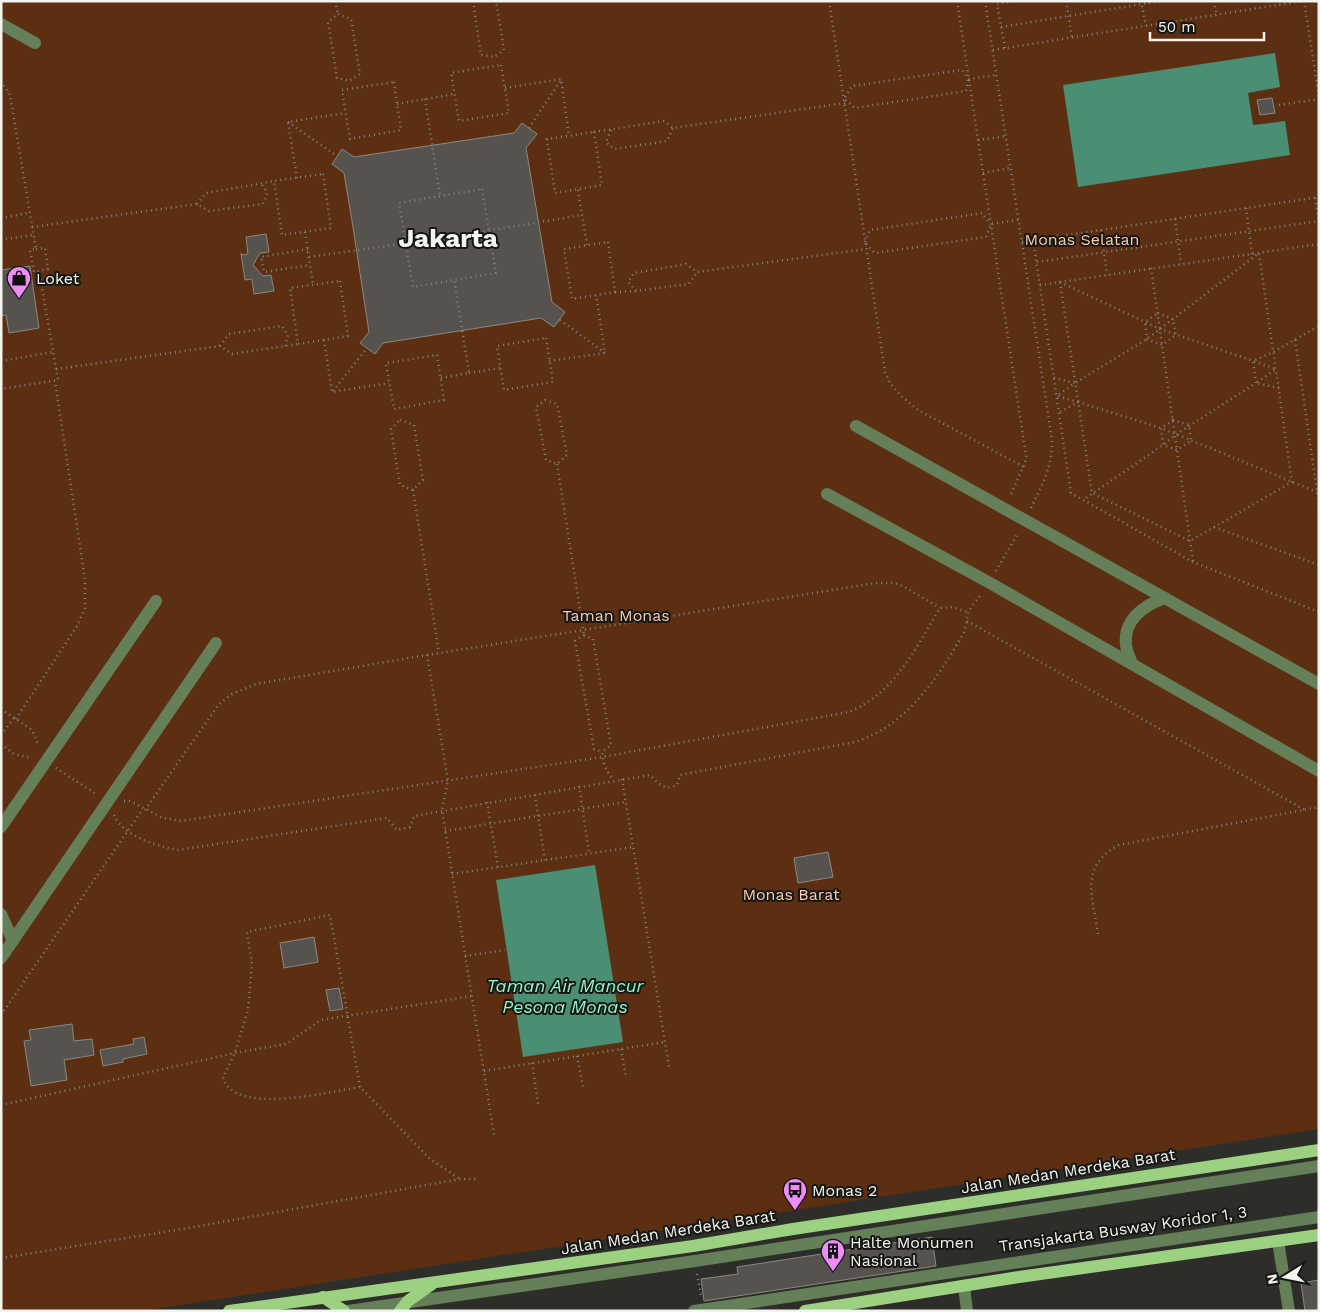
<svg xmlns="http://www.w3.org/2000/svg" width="1320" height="1312" viewBox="0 0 1320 1312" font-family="'Work Sans',sans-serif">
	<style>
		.green { fill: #5d2f12 }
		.water { fill: #4a8f73 }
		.building { fill: #56534e; stroke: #8b8883 }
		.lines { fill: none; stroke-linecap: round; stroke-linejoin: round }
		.path { stroke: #848580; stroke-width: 2.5; stroke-dasharray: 1 4; stroke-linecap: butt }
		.minor { stroke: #657f59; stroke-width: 12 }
		.major { stroke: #9bd181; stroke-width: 12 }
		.labels { text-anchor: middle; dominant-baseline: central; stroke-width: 4; stroke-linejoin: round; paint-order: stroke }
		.park-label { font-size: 16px; fill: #fccaaf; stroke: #161613 }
		.poi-label { font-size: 16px; fill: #f3f3f0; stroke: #161613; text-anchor: start }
		.street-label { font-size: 16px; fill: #f3f3f0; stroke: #161613 }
		.water-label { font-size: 18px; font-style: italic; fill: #93f9cd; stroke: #161613 }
		.town-label { font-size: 26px; font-weight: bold; fill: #f3f3f0; stroke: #161613 }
	</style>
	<rect width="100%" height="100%" fill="#2d2e29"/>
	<polygon class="green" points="1,1 1319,1 1319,1129 142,1311 1,1311"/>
	<g class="water">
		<polygon points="1275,53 1280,87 1248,93 1253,125 1285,121 1290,155 1078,187 1063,85"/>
		<polygon points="595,865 623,1042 523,1057 496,880"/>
	</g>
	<g class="building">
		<polygon points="1272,98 1275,113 1260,115 1257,100"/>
		<polygon points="522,123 537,134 526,148 552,302 565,312 554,327 541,318 383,343 375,354 360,343 369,332 353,227 344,173 332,164 342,149 354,157 514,133"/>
		<polygon points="266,234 269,252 260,253 253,265 263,276 271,275 274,291 254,294 252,279 245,280 241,253 243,255 248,254 246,237"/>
		<polygon points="30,266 39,328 9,333 6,315 1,316 1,270"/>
		<polygon points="828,852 833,877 798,883 794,858"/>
		<polygon points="314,937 318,962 284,968 280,943"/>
		<polygon points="339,988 343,1009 330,1011 326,990"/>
		<polygon points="72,1024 74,1041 92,1039 94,1055 64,1060 67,1080 31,1086 24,1041 31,1040 29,1030"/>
		<polygon points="144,1037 147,1054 123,1059 123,1062 103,1066 100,1050 134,1044 133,1039"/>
		<polygon points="932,1237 936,1266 704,1301 701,1279 738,1274 737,1267"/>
		<polygon points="1319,1280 1319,1311 1305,1311 1301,1283"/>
	</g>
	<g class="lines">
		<g class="path">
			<polyline points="335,1 338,14"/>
			<polyline points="473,1 481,55 494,57 504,50 496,1"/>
			<polyline points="829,1 885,372 890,383 900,395 918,410 1024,467"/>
			<polyline points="957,1 1026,456 1025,463 1010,496"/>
			<path d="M985 1 1052 440C1053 466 1042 485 1031 508"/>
			<polyline points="1066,1 1072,38"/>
			<polyline points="1141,1 1146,26"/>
			<polyline points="1214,1 1217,16"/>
			<polyline points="1304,1 1319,97"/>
			<polyline points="1315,1 1319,6"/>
			<polygon points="338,14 351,19 360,74 349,81 337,78 328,22"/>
			<polyline points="1001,27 1161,1"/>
			<polyline points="1005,48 997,4 1018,1"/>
			<polyline points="993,50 1303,1"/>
			<polygon points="501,65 509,113 459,121 451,73"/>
			<polyline points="968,80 966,91 855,108 844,99 852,86 962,70 969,79 997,75"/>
			<polyline points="1,81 10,95 36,249 30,250 34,272 39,271 58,380 1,389"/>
			<polygon points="394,82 401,130 350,139 342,90"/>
			<polyline points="505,88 561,79 569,136"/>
			<polyline points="425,99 440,196"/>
			<polyline points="397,104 454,94"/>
			<polyline points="1279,105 1319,99"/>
			<polyline points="288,122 337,156"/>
			<polyline points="529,128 561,80"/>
			<polyline points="611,130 606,142 614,149 667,141 673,128"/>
			<polyline points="594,132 664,121 673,128 845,103"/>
			<polygon points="594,132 602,185 555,193 547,139"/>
			<polyline points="978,140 1006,136"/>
			<polyline points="983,173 1010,168"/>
			<polygon points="323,174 331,228 282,235 274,181"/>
			<polyline points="297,178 288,122 345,113"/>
			<polygon points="482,189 496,273 413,287 399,203"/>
			<polyline points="578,190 587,245"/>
			<polyline points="1315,198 1319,221"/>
			<polyline points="197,204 206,193 274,181"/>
			<polyline points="1246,208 1252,254"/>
			<polyline points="1,218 29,213"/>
			<polyline points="1175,219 1181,264"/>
			<polyline points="32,227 197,204 209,211 263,204 267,193 261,183"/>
			<polyline points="1101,230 1107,275"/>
			<polyline points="305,232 313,284"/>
			<polyline points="474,233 582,215"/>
			<polyline points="1,240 33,235"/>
			<polyline points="1033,240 1071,493 1193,562 1319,612"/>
			<polygon points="608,242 615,292 572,299 564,249"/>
			<polyline points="865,242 870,230 982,213 989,222"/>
			<polyline points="1022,242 1319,197"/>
			<polyline points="866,244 875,253 986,237 991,224 1018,220"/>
			<polyline points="36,249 45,248 48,269 39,271"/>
			<polyline points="308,249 261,257 264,272 310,265"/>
			<polyline points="309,257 421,241"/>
			<polyline points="1037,262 1319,221"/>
			<polyline points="1151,268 1193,562"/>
			<polygon points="340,281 348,336 298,344 290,288"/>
			<polyline points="1060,282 1092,493 1190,541 1292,482 1259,253 1147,339 1075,383"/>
			<polyline points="1060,282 1160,329 1253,361 1256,383 1175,435 1163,445 1083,500"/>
			<polyline points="1040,285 1319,244"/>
			<polyline points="636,291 628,282 634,273 686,264 697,272 866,249"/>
			<polyline points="615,292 636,291 689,284 697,272"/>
			<polygon points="1158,313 1173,319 1176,335 1162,345 1147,339 1145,322"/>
			<polyline points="560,320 605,353"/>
			<polygon points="546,338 553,382 504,390 497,346"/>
			<polyline points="324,340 332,392 389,383"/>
			<polyline points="1295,340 1319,505"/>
			<polyline points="220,346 229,334 282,326 288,335 285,346"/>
			<polygon points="437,355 444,400 394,409 386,363"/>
			<polyline points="1,361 53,352"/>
			<polyline points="549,361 605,353 596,295"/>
			<polyline points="56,369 220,346 232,354 298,344"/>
			<polyline points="469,373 500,368"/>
			<polyline points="441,378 469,373 454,280"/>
			<polyline points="1054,378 1075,383 1057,396 1078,402 1059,413"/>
			<polyline points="1279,388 1256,383 1276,369 1253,361 1273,352 1319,326"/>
			<polyline points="333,391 367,348"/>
			<polygon points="545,400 557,404 567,455 557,464 546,460 536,407"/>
			<polyline points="1078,402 1161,428 1317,492"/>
			<polygon points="400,420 414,425 423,480 413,490 400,485 391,429"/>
			<polygon points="1173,420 1189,425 1191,441 1177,450 1163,445 1161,428"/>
			<polyline points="557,464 584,635"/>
			<polyline points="413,490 439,653"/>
			<polyline points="1214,527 1319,565"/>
			<polyline points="996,571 1018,533"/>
			<polyline points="967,621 1305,810"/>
			<path d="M584 635 593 639 611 745 602 752C603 763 606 772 614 780"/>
			<polyline points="584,635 575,641 594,749 602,752"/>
			<polyline points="427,655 448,781 442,810 494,1135"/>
			<polyline points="1,709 32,730 39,746"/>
			<polyline points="16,719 77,626 85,608 85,580 55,381"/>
			<polyline points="1,735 14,718"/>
			<polyline points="1,744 14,754 31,758"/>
			<polyline points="56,768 96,794"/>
			<polyline points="622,779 669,1067"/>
			<polyline points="579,786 589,853"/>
			<polyline points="535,795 545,860"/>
			<path d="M124 801H130L163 818 181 821 602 757 849 712C895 693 915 649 940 608L952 607 968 612"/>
			<polyline points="487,802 498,867"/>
			<polyline points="145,810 219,704 232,694 256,684 427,655 876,583 894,583 903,586 940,608"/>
			<path d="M114 815C123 836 156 846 177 850L387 818 397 830 410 827 414 816 650 775C659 784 664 791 677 785L680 775 855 742C906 726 937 679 963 634 967 627 966 618 969 611 972 605 978 599 982 593"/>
			<polyline points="445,831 625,802"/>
			<polyline points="452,874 633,847"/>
			<path d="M1098 934C1093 897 1078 867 1119 845L1319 807"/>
			<polyline points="465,956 505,950"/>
			<polyline points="1,1015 143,809"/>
			<polyline points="621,1049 626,1076"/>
			<polyline points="577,1056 583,1087"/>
			<polyline points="532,1063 538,1104"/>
			<polyline points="484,1071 665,1042"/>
			<path d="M360 1087 330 915 247 932 252 964 248 1010 235 1053 223 1077C233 1117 331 1091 360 1087L430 1159 460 1179"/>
			<polyline points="1,1105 235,1053 286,1044 321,1020 472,996"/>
			<polyline points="1,1258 183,1229 460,1179 477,1179"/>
			<polyline points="697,1274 701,1296"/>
		</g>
		<g class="minor">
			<polyline points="1,24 35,43"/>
			<polyline points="856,426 1319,684"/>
			<polyline points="827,494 990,583 1319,771"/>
			<path d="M1132 664C1130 658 1127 652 1126 645 1123 620 1144 605 1165 598"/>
			<polyline points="1,827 156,601"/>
			<polyline points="1,914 13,941"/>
			<polyline points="1,958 216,643"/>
			<polyline points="1278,1241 1289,1311"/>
			<polyline points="964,1286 967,1311"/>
			<polyline points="348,1311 695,1261 1319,1166"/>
			<polyline points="694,1311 1319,1217"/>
		</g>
		<g class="major">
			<polyline points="323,1297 344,1311"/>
			<polyline points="229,1311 693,1246 793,1229 1319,1150"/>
			<polyline points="400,1311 408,1301 432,1284"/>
			<polyline points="805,1311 1019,1277 1319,1235"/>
		</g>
	</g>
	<defs>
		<g id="shop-pin" transform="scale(1.25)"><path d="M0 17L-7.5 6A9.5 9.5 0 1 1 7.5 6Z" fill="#ee8cf8" stroke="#161613"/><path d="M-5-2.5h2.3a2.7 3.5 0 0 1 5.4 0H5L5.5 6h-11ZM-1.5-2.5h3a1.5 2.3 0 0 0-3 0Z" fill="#111"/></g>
		<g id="bus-pin" transform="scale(1.25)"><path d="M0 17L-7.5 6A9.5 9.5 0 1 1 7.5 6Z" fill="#ee8cf8" stroke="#161613"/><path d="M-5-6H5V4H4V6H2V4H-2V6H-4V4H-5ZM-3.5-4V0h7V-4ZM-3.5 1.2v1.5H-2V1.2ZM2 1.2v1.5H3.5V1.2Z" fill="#111"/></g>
		<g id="building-pin" transform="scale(1.25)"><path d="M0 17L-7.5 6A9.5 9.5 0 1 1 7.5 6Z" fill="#ee8cf8" stroke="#161613"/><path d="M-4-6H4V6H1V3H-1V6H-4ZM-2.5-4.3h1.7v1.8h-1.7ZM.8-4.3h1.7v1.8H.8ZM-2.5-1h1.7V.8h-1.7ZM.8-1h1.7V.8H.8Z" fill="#111"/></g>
	</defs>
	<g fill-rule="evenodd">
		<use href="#shop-pin" x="19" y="278"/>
		<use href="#bus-pin" x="795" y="1190"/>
		<use href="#building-pin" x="833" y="1251"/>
	</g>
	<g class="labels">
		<g class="park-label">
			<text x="1082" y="239">Monas Selatan</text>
			<text x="616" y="615">Taman Monas</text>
			<text x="791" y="894">Monas Barat</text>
		</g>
		<g class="poi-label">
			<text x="36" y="278">Loket</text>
			<text x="812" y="1190">Monas 2</text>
			<text x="850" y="1242">Halte Monumen<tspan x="850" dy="18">Nasional</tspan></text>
		</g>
		<g class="street-label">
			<text transform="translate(1068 1171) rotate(-9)">Jalan Medan Merdeka Barat</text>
			<text transform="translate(1123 1229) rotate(-8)">Transjakarta Busway Koridor 1, 3</text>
			<text transform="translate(668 1232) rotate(-9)">Jalan Medan Merdeka Barat</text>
		</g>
		<g class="water-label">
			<text x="565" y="985">Taman Air Mancur<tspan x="565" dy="21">Pesona Monas</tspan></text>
		</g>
		<g class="town-label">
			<text x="448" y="238">Jakarta</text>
		</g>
	</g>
	<rect width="1320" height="1312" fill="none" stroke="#f3f3f0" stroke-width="5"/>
	<g transform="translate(1285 1277) rotate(260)" stroke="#161613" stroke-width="4" paint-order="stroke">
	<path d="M0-4L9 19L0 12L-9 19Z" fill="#f3f3f0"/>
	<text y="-8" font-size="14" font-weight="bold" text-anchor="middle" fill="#f3f3f0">N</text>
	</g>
	<path d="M1150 32v8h114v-8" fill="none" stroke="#f3f3f0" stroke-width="2.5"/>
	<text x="1158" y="32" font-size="15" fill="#f3f3f0" stroke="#161613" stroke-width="4" paint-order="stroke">50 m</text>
</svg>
